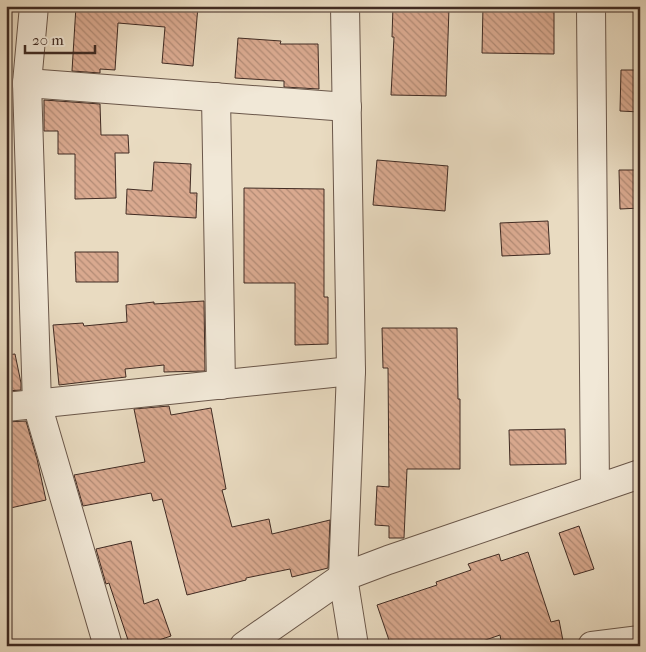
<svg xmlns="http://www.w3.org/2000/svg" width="646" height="652" viewBox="0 0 646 652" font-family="'IM FELL French Canon',serif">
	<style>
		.building { fill: url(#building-back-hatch); stroke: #402b23 }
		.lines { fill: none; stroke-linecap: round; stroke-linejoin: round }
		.minor-casing { stroke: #6a574a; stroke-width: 30 }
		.minor { stroke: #f1e8d7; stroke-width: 28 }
	</style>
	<defs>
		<pattern id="building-back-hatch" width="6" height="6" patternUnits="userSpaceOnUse" patternTransform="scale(1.25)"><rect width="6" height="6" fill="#d9a98f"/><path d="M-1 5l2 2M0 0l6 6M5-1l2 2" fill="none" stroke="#b18a74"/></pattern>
	</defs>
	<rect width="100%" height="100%" fill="#e9dbc1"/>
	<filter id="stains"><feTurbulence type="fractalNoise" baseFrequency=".004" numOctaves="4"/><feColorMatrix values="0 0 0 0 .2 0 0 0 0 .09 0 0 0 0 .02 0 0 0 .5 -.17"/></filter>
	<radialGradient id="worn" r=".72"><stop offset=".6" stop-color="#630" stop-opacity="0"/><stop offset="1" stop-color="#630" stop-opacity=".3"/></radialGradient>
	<g class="building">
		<polygon points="76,6 198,6 193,66 162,63 165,27 118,23 115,70 100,69 100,73 72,71"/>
		<polygon points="393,6 449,8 446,96 391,95 394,37 392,37"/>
		<polygon points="483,6 554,6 554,54 482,53"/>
		<polygon points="238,38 281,41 280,44 318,44 319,89 284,87 284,81 235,78"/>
		<polygon points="621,70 640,70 640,112 620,111"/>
		<polygon points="44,100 100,104 101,135 128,135 129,153 115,153 116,198 75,199 75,154 58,154 58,131 44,131"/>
		<polygon points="377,160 448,166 445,211 373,205"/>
		<polygon points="154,162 191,164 190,193 197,193 196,218 126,214 127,189 152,191"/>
		<polygon points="619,170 640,170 640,208 620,209"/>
		<polygon points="244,188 324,189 324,297 328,297 328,344 295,345 295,283 244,283"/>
		<polygon points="548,221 550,254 502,256 500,223"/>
		<polygon points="75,252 118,252 118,282 76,282"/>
		<polygon points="204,301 205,371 164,372 164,365 125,369 126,377 59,385 53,325 83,323 84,326 127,322 126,305 154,302 154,304"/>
		<polygon points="382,328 457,328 458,399 460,399 460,469 407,469 404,538 389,538 389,526 375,525 377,486 389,487 388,368 383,368"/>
		<polygon points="15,354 21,383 21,390 6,391 6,355"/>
		<polygon points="169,406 171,415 211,408 226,489 222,490 232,527 269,519 272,534 330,520 328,568 292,577 290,569 246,578 246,580 187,595 162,499 153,501 151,493 83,506 74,475 145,462 134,409"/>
		<polygon points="26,421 37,459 46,500 6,509 6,422"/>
		<polygon points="565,429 566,464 510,465 509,430"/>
		<polygon points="579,526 594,569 574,575 559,533"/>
		<polygon points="131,541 144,604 158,599 171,636 141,646 130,646 109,583 106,584 96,549"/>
		<polygon points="528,552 551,622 559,620 564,646 502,646 500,635 468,646 391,646 377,605 437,585 436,582 471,570 468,564 499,554 501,561"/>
	</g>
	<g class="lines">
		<g class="minor-casing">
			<g id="minor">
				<polyline points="34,6 27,83 37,404 108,646"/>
				<polyline points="345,6 351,371 343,577 354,646"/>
				<polyline points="591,6 595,489"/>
				<polyline points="27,83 347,107"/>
				<polyline points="216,97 221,385"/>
				<polyline points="6,407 351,371"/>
				<polyline points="244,646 343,577 388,560 640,474"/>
				<polyline points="592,646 640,640"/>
			</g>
		</g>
		<use href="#minor" class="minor"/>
	</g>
	<rect width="646" height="652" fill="none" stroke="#e9dbc1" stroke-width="25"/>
	<rect x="8" y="8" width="631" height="637" fill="none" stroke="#402b23" stroke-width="2.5"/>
	<rect x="12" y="12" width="621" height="627" fill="none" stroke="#402b23"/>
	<path d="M25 45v8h70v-8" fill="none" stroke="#402b23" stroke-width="2.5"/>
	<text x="32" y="45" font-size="15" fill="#402b23" stroke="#f1e8d7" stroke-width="4" paint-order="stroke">20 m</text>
	<rect width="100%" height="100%" filter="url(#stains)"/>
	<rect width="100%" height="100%" fill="url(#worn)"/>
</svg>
